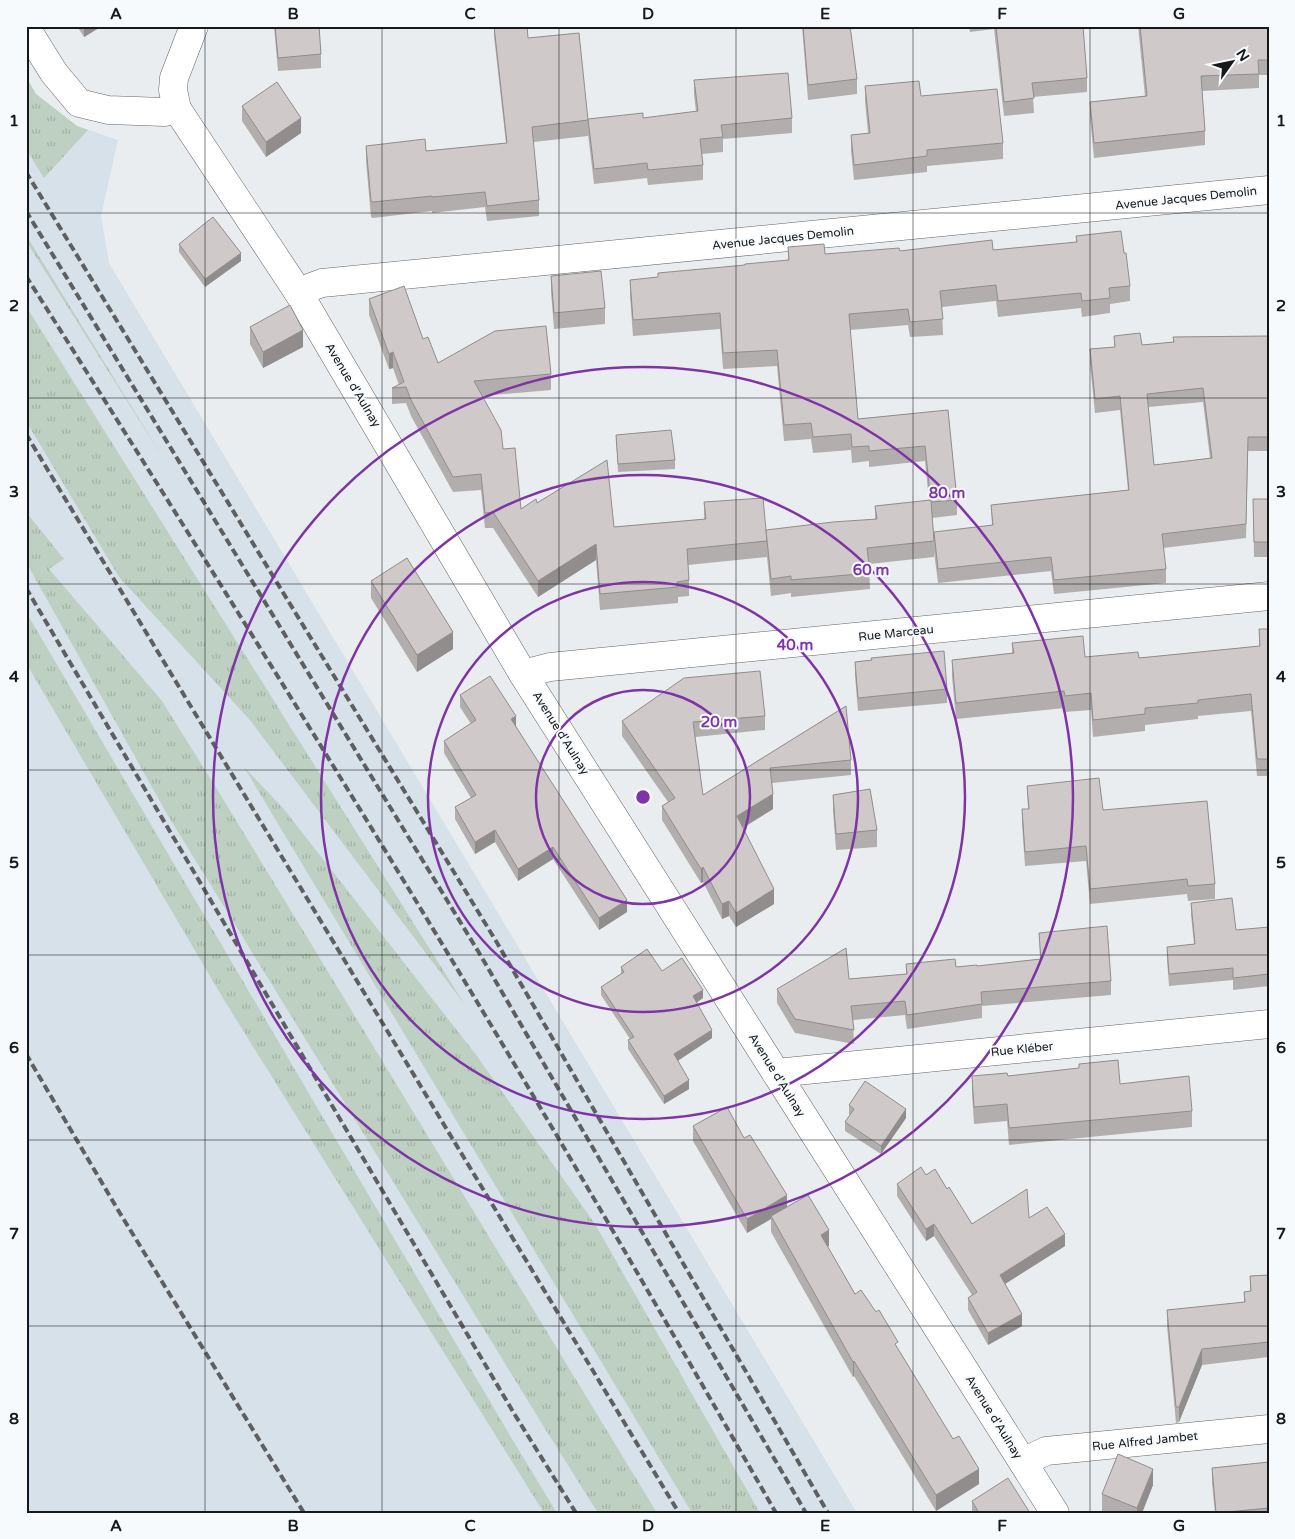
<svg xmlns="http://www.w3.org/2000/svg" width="1295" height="1539" viewBox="0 0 1295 1539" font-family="'Varela Round',sans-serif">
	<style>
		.built { fill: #d7e1ea }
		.grass { fill: url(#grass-tufts) }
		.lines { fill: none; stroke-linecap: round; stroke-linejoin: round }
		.minor-casing { stroke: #626568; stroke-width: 29 }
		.minor { stroke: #fff; stroke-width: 28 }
		.rail { stroke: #5d5f61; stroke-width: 4; stroke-dasharray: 8 4; stroke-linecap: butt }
		.wall { fill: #b2aead; fill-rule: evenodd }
		.shaded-wall { fill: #918d8d }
		.building { fill: #cfcac9; stroke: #918d8d; fill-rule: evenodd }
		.grid { fill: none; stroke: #161819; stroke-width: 1; stroke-opacity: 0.55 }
		.ring { fill: none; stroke: #7f34a6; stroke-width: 2.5 }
		.labels { text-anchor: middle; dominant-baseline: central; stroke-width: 4; stroke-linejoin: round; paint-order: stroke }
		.street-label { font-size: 12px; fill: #161819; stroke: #f6fafd }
		.centre { fill: #7f34a6; stroke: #f6fafd; stroke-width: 2.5 }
		.ring-label { font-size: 15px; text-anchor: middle; font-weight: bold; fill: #7f34a6; stroke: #f6fafd; stroke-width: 4; stroke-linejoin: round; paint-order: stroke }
		.neatline { fill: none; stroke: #161819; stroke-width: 2 }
		.grid-label { font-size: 16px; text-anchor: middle; font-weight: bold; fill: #161819 }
	</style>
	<defs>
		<pattern id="grass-tufts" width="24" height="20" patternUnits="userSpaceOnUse" patternTransform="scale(1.25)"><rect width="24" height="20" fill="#bed0c1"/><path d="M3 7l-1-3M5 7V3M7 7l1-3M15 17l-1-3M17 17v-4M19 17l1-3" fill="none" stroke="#a3b2a5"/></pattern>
	</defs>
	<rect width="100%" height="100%" fill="#e9edf0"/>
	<polygon class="built" points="26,77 36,94 77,126 118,140 101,216 109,263 857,1513 26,1513"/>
	<g class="grass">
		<polygon points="26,77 36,94 77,126 88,130 44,178 26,149"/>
		<polygon points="26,235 168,466 26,241"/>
		<polygon points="26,306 465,1005 249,719 119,577 26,421"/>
		<polygon points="26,512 64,559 49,569 162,701 220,794 657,1513 598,1513 547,1432 167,814 26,562"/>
		<polygon points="26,612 512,1439 557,1513 544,1513 224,1000 26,663"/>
		<polygon points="244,767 283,808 477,1056 595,1224 760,1513 692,1513"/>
	</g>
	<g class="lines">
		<g class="minor-casing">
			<g id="minor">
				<polyline points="194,26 174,78 173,90 177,109 298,292 523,674 1055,1513"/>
				<polyline points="26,28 54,73 79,103 108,110 164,112 177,109"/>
				<polyline points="298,292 322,283 1269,190"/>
				<polyline points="523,674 550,667 1269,596"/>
				<polyline points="776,1073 1269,1024"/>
				<polyline points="1023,1462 1046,1451 1269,1429"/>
			</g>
		</g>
		<use href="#minor" class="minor"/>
		<g class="rail">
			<polyline points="26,172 496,941 828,1513"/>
			<polyline points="26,211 478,951 806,1513"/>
			<path d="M26 276C171 505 316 735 456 967 565 1147 671 1330 776 1513"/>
			<polyline points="26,434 679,1513"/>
			<polyline points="26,588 515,1415 576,1513"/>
			<polyline points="26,1054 118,1210 304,1513"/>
		</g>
	</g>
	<g class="wall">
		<polygon points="77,26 102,26 84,37"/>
		<polygon points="274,26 319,26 321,54 321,68 278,71"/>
		<polygon points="494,26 527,26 528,38 588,120 588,136 533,142 539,200 539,216 487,221 485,207 432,213 432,211 373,218 371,217 366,161 366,146 426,151 506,143 494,36"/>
		<polygon points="802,26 850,26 857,79 857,94 808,100"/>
		<polygon points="969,26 1083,26 1087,78 1087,92 1033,97 1034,113 1004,116 994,29 970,32"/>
		<polygon points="1138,26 1269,26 1269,75 1259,75 1259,88 1202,91 1205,131 1205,145 1094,158 1090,117 1090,102 1145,96"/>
		<polygon points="694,80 792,118 792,133 723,139 723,152 702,154 703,165 703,180 648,185 647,178 594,184 588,134 588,119 643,118 696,111 694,95"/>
		<polygon points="865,86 921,96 1003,143 1003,159 927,166 927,172 854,180 851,151 851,135 868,133 865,101"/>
		<polygon points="242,106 301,133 266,157 242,121"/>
		<path d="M1076 236 1124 253 1130 286V301L1110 304V313L1082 317 1081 308 998 317 996 301 942 307 943 335 910 337 908 325 850 330 858 419 948 410 957 500V515L932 518 934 534 992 525 991 505 1128 490 1120 410 1095 413 1090 364V349L1114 347V336L1142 345 1173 342V337L1269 336V451H1248L1246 538 1163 548 1166 569V583L1054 594 1051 571 938 583 934 552V557L869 564 870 589 791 597V593L771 596 767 557 688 565 689 580V596L678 597V603L600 610 596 560 538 597 493 528H485L481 490 453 492 411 416 406 403 392 404V388L399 385 393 368 389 369 369 315V299L423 339 438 363 551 374V390L482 396 503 449 521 509 537 503 614 527 704 519V502L766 532 875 519V506L929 501 925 461 869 467V461L852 463 851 450 813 453 811 439 784 441 777 366 723 369 720 329 633 336 630 296V280L658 277 788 260V247L825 254 900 251 993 250 1076 242ZM1203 402 1210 458 1154 465 1148 407Z"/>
		<polygon points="179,244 241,261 205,287 179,252"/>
		<polygon points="551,276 605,308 605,324 554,329 551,292"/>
		<polygon points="250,327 303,347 263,368 250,344"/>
		<polygon points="616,435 675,460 675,469 618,472"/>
		<polygon points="1253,499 1269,499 1269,557 1254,557"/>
		<polygon points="371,581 453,649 417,672 371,598"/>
		<polygon points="1259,629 1269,629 1269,776 1257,776 1251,711 1198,716 1198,719 1145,725 1145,731 1093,737 1091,710 1065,712 1064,708 956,719 952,677 952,660 1012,653 1012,643 1085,657 1139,658 1259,646"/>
		<polygon points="871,658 947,689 947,703 858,711 855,676 855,662 871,660"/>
		<polygon points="460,695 516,726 627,912 599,930 553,859 518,881 495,842 475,854 455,819 455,807 471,798 444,753 444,741 471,724 460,707"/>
		<polygon points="846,706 851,760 851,775 772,783 773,809 743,828 774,904 736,927 729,916 722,919 703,882 701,883 662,820 662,806 668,802 622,736 622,721 765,716 765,730 695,737 703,795"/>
		<polygon points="1027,786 1103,810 1215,884 1215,899 1188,901 1187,894 1090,904 1086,861 1025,866 1022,824 1022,809 1028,809"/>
		<polygon points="833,795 877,830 877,847 836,850 833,811"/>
		<polygon points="1191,903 1236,930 1269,927 1269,986 1233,990 1233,980 1169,986 1167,959 1167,947 1194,944 1191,915"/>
		<polygon points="1039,933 1111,981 1111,995 982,1006 982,1018 907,1029 905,1015 853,1020 854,1044 795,1033 777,1003 777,989 849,979 906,974 906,964 956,967 977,966 1040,959"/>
		<polygon points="621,967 662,971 703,998 697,1002 712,1038 678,1061 689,1089 664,1104 628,1049 628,1040 630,1039 601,995 601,987 621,974"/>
		<polygon points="972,1076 1008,1076 1120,1084 1192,1111 1192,1127 1009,1145 1007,1121 974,1124 972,1093"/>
		<polygon points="849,1105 906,1118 881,1154 845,1131 845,1122 850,1115 849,1114"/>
		<polygon points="693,1126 744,1138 787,1207 829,1246 827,1246 855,1294 898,1349 979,1484 936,1511 854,1376 853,1377 771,1232 771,1219 747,1233 693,1141"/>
		<polygon points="926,1175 947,1189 972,1224 1029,1218 1065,1246 1005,1284 1022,1326 988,1345 968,1310 968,1298 972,1295 934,1236 926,1241 897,1196 897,1184"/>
		<polygon points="1269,1275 1269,1357 1202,1365 1179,1422 1176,1423 1167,1326 1167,1310 1244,1302 1244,1292 1250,1291 1250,1276"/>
		<polygon points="1269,1462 1269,1513 1215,1513 1212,1483 1212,1468"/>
		<polygon points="1153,1485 1142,1513 1107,1513 1102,1511 1102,1494"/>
		<polygon points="972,1501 1030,1513 972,1513"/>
	</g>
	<g class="shaded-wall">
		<polygon points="84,26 102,26 84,37"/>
		<polygon points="301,118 301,133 266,157 266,142"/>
		<polygon points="241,253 241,261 205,287 205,279"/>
		<polygon points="303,330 303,347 263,368 263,352"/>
		<polygon points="393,352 393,368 389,369 389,354"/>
		<polygon points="596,544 596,560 538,597 538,581"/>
		<polygon points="453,632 453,649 417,672 417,655"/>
		<polygon points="516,716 516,728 511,719"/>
		<polygon points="773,794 773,809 737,831 737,816"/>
		<polygon points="495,830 495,842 475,854 475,842"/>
		<polygon points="553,847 553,859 518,881 518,869"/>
		<polygon points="703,867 703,882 701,883 701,869"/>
		<polygon points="774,889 774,904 736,927 736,913"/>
		<polygon points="627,900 627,912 599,930 599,918"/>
		<polygon points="729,901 729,916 722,919 722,904"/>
		<polygon points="703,990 703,998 693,1005 693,996"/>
		<polygon points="712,1030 712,1038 674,1063 674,1054"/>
		<polygon points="689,1080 689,1089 664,1104 664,1096"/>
		<polygon points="906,1109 906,1118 881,1154 881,1146"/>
		<polygon points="787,1195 787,1209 771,1216 771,1219 747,1233 747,1219"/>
		<polygon points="934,1224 934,1236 926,1241 926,1229"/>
		<polygon points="829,1230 829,1246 821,1250 821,1235"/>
		<polygon points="1065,1234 1065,1246 1000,1287 1000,1275"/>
		<polygon points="1022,1314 1022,1326 988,1345 988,1333"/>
		<polygon points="1202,1349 1202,1365 1179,1422 1179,1407"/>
		<polygon points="854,1361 854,1376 853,1377 853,1362"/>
		<polygon points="979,1469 979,1484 936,1511 936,1495"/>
		<polygon points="1153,1469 1153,1485 1142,1513 1137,1513 1137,1508"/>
	</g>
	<g class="building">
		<polygon points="275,26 319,26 321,54 278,58"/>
		<polygon points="494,26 527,26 528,38 579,33 588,120 532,127 539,200 487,206 485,192 432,197 432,196 373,202 371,201 366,146 425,139 426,151 507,143"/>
		<polygon points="803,26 850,26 857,79 808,85"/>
		<polygon points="996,26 1083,26 1087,78 1032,83 1034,98 1004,102"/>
		<polygon points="1140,26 1269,26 1269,60 1258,60 1259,74 1201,76 1205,131 1094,143 1090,102 1147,96"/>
		<polygon points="788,73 792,118 721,125 723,137 700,139 703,165 648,170 647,163 594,169 588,119 643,113 643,118 698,111 694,80"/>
		<polygon points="919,81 921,96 997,89 1003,143 927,150 927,156 854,165 851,135 870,133 865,86"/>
		<polygon points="277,82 301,118 266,142 242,106"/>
		<polygon points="213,217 241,253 205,279 179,244"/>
		<polygon points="1121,231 1124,253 1126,253 1130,286 1109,288 1110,298 1082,301 1081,293 998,301 996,285 940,291 943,319 910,322 908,309 849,314 858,419 948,410 957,500 931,502 925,446 869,451 869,446 852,447 851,434 813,437 811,423 784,425 777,350 723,353 720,313 633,320 630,280 658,277 658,273 745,265 745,264 789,260 788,247 824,244 825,254 899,248 900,251 992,240 993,250 1077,242 1076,236"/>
		<polygon points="601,271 605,308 554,313 551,276"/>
		<polygon points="404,286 423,339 428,337 438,363 495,331 546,326 551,374 474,381 501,430 503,449 515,448 521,509 536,499 537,503 607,460 614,527 706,519 704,502 763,498 767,541 687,549 689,580 677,582 678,587 600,594 596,544 538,581 493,512 485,513 481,474 453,477 411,400 406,387 392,388 404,382 393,352 389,354 369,299"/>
		<polygon points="290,305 303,330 263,352 250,327"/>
		<path d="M1140 333 1142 345 1174 342 1173 337 1269 336V437H1248L1246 524 1162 534 1166 569 1054 580 1051 557 938 569 934 532 993 525 991 505 1129 490 1120 396 1095 399 1090 349 1115 347 1114 336ZM1203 388 1212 458 1154 465 1147 394Z"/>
		<polygon points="671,430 675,460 618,464 616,435"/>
		<polygon points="1253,499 1269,499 1269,542 1254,542"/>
		<polygon points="931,500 934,541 867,548 870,573 791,580 791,576 771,579 766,530 833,522 877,519 875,506"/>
		<polygon points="407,558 453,632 417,655 371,581"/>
		<polygon points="1259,629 1269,629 1269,759 1257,759 1251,694 1198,700 1198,703 1145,708 1145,714 1093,720 1091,693 1065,696 1064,691 956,703 952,660 1014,653 1012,643 1083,636 1085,657 1138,652 1139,658 1260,646"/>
		<polygon points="944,651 947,689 858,698 855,662 872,660 871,658"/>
		<polygon points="760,671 765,716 693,722 703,795 846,706 851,760 770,768 773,794 737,816 774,889 736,913 729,901 722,904 703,867 701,869 662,806 675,798 622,721 684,678"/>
		<polygon points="490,676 516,716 511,719 627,900 599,918 553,847 518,869 495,830 475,842 455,807 476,795 444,741 476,720 460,695"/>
		<polygon points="1099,778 1103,810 1207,801 1215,884 1188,886 1187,879 1090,889 1086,846 1025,852 1022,809 1029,809 1027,786"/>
		<polygon points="870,789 877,830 836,834 833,795"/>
		<polygon points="1232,898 1236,930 1269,927 1269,974 1233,978 1233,968 1169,974 1167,947 1195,944 1191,903"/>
		<polygon points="1107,926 1111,981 981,992 982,1004 907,1015 905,1001 851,1006 854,1030 795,1019 777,989 846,948 849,979 907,974 906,964 955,959 956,967 977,965 977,966 1041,959 1039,933"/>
		<polygon points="647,949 662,971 682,958 703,990 693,996 712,1030 674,1054 689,1080 664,1096 628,1040 634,1037 601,987 624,972 621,967"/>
		<polygon points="1118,1060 1120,1084 1189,1076 1192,1111 1009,1128 1007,1104 974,1107 972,1076 1007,1073 1008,1076 1079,1068 1079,1064"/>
		<polygon points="865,1081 906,1109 881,1146 845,1122 854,1109 849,1105"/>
		<polygon points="727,1107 744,1138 750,1135 787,1195 747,1219 693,1126"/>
		<polygon points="921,1167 926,1175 935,1169 947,1189 949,1187 972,1224 1027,1189 1029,1218 1047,1207 1065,1234 1000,1275 1022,1314 988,1333 968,1298 977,1292 934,1224 926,1229 897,1184"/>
		<polygon points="808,1195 829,1230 821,1235 855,1294 861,1290 876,1312 879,1310 898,1342 895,1344 953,1439 959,1436 979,1469 936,1495 854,1361 853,1362 771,1216"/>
		<polygon points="1269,1275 1269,1342 1202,1349 1179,1407 1176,1407 1167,1310 1245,1302 1244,1292 1251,1291 1250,1276"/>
		<polygon points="1118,1454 1153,1469 1137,1508 1102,1494"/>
		<polygon points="1269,1462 1269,1508 1216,1513 1212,1468"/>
		<polygon points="1008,1478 1030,1513 979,1513 972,1501"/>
	</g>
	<path class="grid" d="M205 26V1513M382 26V1513M559 26V1513M736 26V1513M913 26V1513M1090 26V1513M26 213H1269M26 398H1269M26 584H1269M26 770H1269M26 955H1269M26 1140H1269M26 1326H1269"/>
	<g class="ring">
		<circle cx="643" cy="797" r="107"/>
		<circle cx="643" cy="797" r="215"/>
		<circle cx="643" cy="797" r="322"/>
		<circle cx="643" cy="797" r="430"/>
	</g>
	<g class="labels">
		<g class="street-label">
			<text transform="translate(1186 198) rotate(-6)">Avenue Jacques Demolin</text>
			<text transform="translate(783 238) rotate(-6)">Avenue Jacques Demolin</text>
			<text transform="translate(353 385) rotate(59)">Avenue d'Aulnay</text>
			<text transform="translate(896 633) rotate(-6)">Rue Marceau</text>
			<text transform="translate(561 733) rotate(58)">Avenue d'Aulnay</text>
			<text transform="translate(1022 1049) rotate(-6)">Rue Kléber</text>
			<text transform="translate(777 1075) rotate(58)">Avenue d'Aulnay</text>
			<text transform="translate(994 1417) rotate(58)">Avenue d'Aulnay</text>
			<text transform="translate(1145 1441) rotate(-6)">Rue Alfred Jambet</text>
		</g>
	</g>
	<circle cx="643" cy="797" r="8" class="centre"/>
	<g class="ring-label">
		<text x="947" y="498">80 m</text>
		<text x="871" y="575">60 m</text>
		<text x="795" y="650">40 m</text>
		<text x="719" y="727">20 m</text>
	</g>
	<rect width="1295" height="1539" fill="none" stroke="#f6fafd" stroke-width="55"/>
	<g transform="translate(1232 62) rotate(57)" stroke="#f6fafd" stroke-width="4" paint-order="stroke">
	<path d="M0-4L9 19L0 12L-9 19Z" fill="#161819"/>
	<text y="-8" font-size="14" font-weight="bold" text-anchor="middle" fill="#161819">N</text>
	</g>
	<rect x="28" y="28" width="1240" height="1484" class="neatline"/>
	<g class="grid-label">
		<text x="116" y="19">A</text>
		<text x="293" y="19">B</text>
		<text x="470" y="19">C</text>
		<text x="648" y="19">D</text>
		<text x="825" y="19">E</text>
		<text x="1002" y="19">F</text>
		<text x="1179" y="19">G</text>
		<text x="14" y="126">1</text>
		<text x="1281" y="126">1</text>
		<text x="14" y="311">2</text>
		<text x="1281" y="311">2</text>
		<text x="14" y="497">3</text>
		<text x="1281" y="497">3</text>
		<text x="14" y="682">4</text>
		<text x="1281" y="682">4</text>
		<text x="14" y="868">5</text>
		<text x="1281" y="868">5</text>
		<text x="14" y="1053">6</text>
		<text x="1281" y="1053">6</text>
		<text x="14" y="1239">7</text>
		<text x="1281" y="1239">7</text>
		<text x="14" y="1424">8</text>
		<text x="1281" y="1424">8</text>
		<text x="116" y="1531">A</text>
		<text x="293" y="1531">B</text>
		<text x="470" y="1531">C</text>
		<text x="648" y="1531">D</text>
		<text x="825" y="1531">E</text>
		<text x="1002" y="1531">F</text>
		<text x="1179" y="1531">G</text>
	</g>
</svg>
